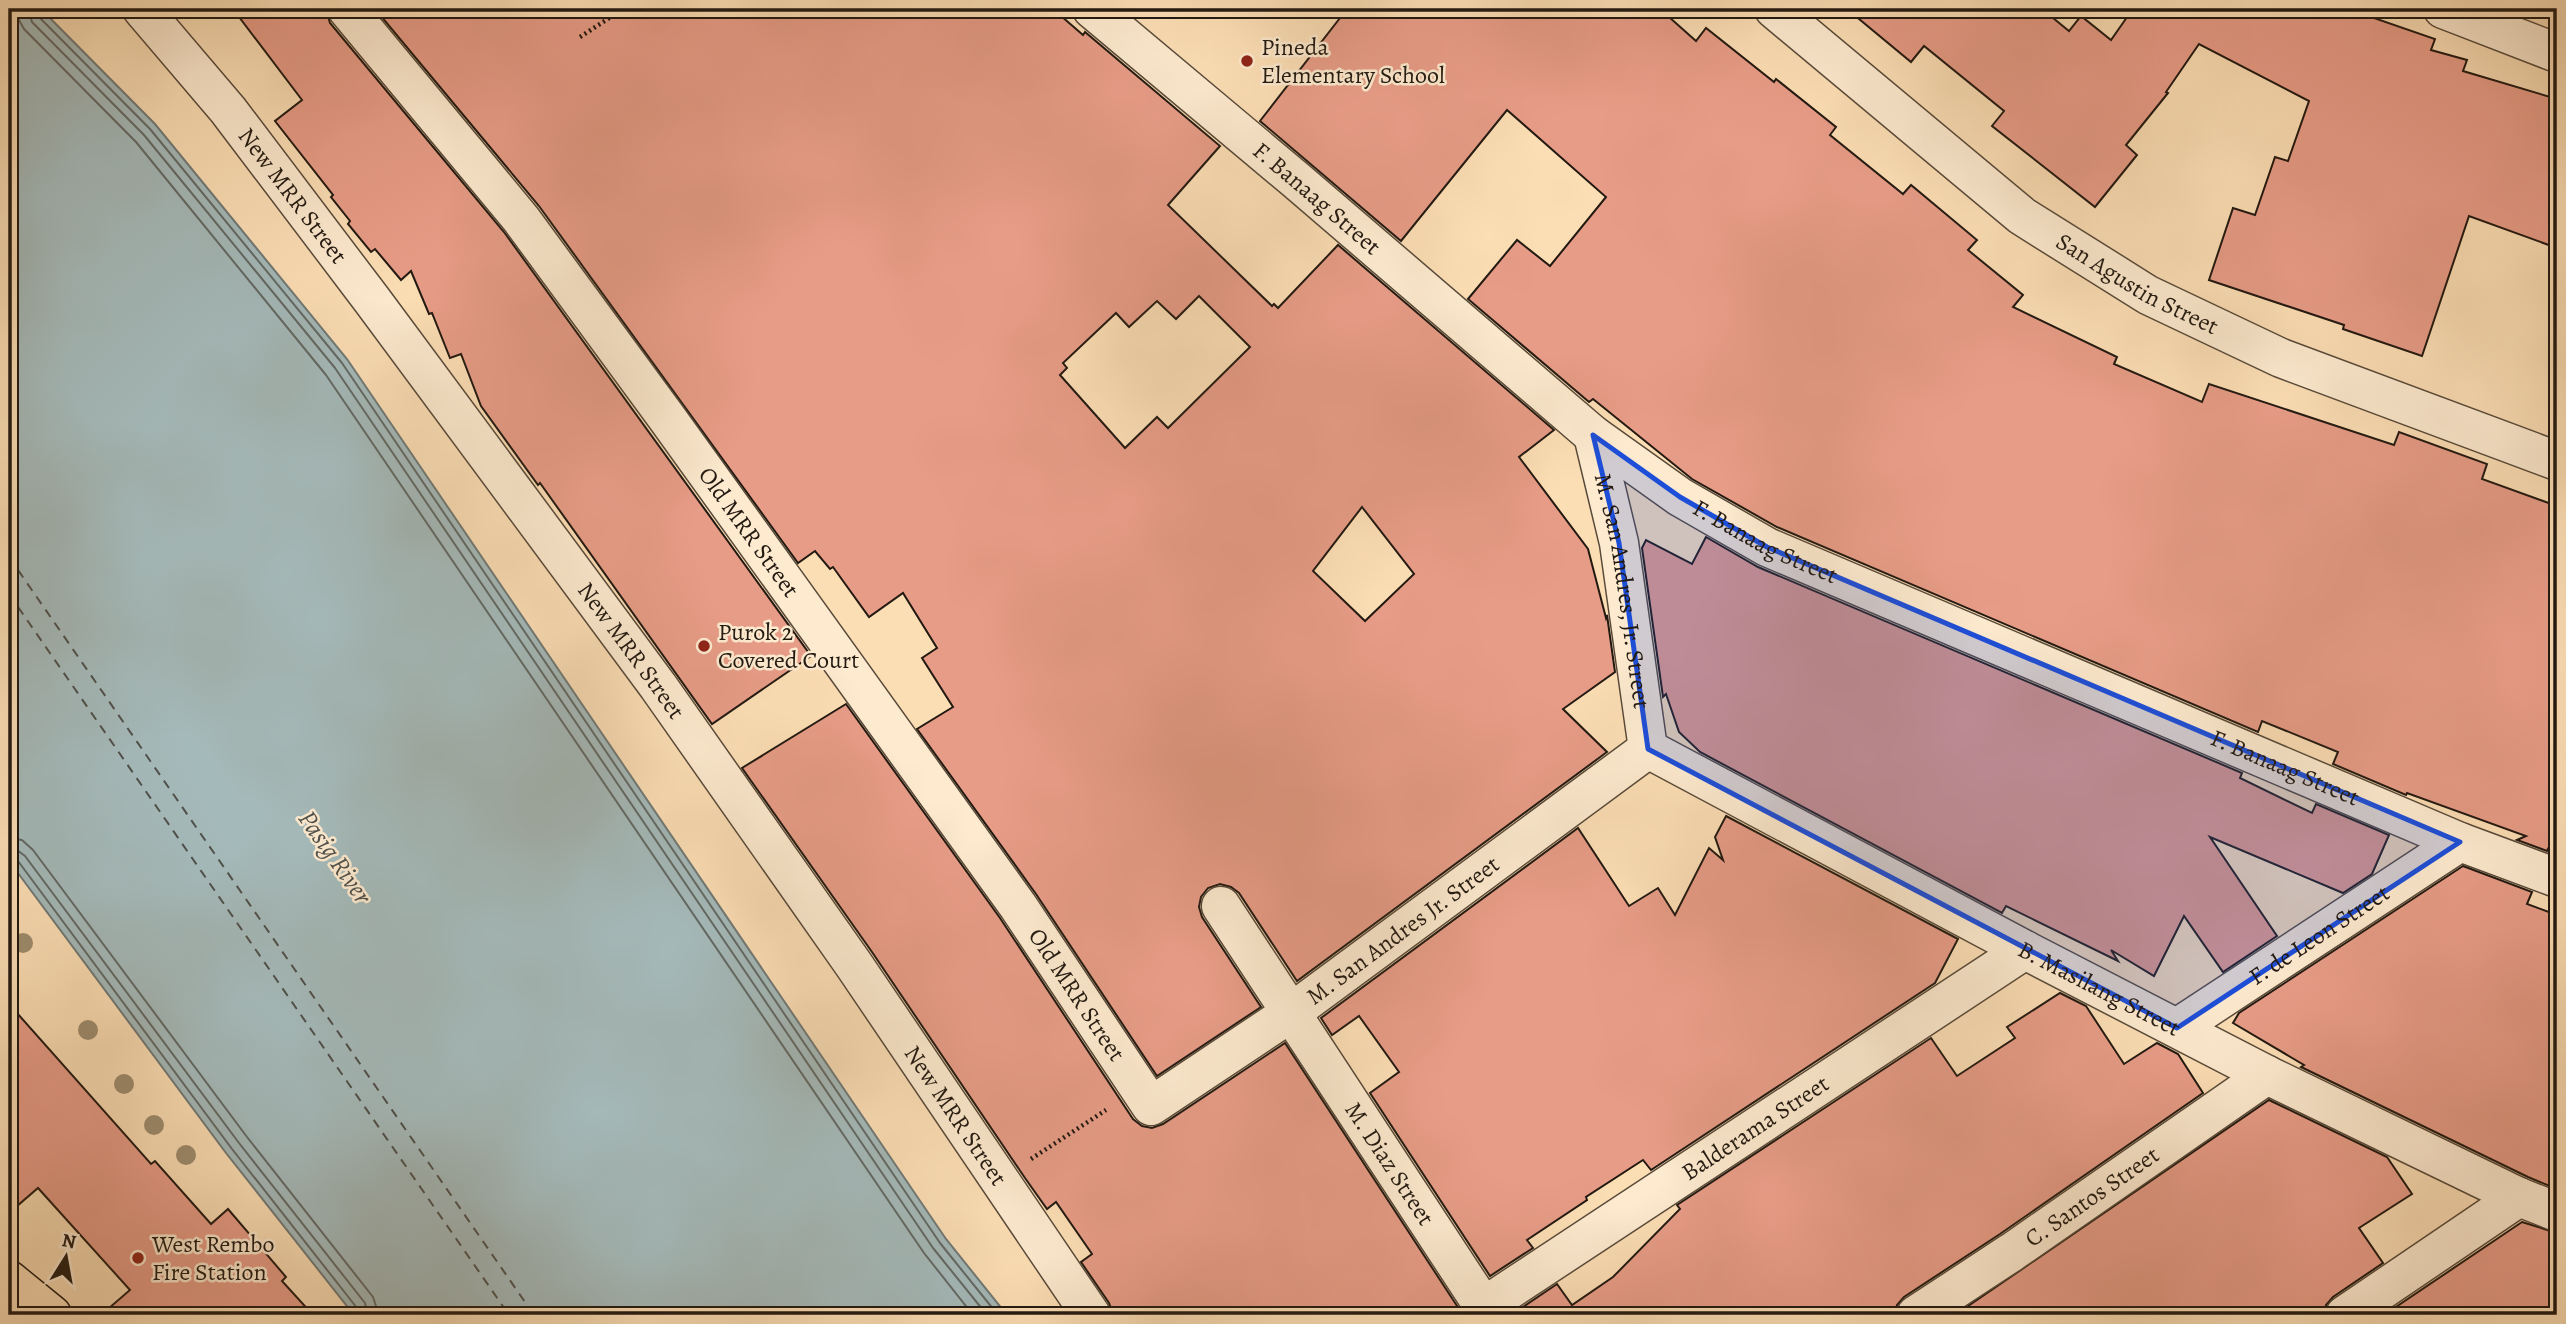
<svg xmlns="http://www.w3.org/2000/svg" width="2566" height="1324" viewBox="0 0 2566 1324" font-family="Alegreya,serif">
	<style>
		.water { fill: #a4b9b9; stroke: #707976; stroke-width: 2 }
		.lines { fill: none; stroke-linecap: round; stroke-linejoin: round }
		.shore { stroke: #636965; stroke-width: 2 }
		.ferry { stroke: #50514c; stroke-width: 2; stroke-dasharray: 9 7; stroke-linecap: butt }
		.building { fill: #e79c87; stroke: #221911; stroke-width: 2; fill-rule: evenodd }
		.minor-casing { stroke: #584a3a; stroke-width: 41 }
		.major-casing { stroke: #221911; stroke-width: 41 }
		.path { stroke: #221911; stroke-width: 4.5; stroke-dasharray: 2 3.5; stroke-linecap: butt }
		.minor { stroke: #fdeacf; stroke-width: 38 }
		.major { stroke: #fcdeb5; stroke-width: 38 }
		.tree { fill: #9e8d6f }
		.marked { fill: #1d4ed8; fill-opacity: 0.2; stroke: #1d4ed8; stroke-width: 5; stroke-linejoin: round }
		.poi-dot { fill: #8f2418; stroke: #fdeacf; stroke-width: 2.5 }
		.labels { text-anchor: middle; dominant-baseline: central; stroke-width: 5; stroke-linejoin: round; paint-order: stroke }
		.poi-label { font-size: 24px; fill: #221911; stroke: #fdeacf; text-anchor: start }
		.street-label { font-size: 24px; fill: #221911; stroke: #fdeacf }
		.water-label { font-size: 26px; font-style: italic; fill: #50514c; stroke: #fdeacf }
	</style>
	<rect width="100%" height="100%" fill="#fcdeb5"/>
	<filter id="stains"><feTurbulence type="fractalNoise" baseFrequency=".00286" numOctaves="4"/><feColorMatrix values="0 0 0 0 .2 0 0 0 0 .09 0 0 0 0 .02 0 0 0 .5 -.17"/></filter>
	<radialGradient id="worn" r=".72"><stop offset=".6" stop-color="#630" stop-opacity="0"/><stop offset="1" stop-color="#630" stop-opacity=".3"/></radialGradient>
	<polygon class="water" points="9,9 41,9 155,124 347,359 946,1239 1007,1315 354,1315 226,1153 9,861"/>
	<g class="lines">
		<g class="shore">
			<polyline points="17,9 19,20 24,29 136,142 326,375 924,1253 973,1315"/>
			<polyline points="28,9 32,22 144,135 335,368 933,1248 987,1315"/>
			<polyline points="37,9 39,17 150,129 342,363 940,1243 998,1315"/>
			<polyline points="9,838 22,840 33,850 247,1137 373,1297 379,1315"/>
			<polyline points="9,849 17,850 25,856 239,1143 365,1303 368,1315"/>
			<polyline points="9,858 18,861 232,1149 357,1308 359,1315"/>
		</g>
		<g class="ferry">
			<polyline points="9,557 534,1315"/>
			<polyline points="9,594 509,1315"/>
		</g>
	</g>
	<g class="building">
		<polygon points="233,9 326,9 330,23 504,232 811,656 712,724 540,483 538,485 481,406 461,354 450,358 432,313 429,314 411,271 401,280 375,249 371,252 348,224 350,221 331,197 333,195 275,121 302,100"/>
		<path d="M375 9H1053L1083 35 1085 32 1220 146 1168 205 1272 306 1274 304 1278 308 1338 245 1554 430 1519 457 1588 549 1606 618 1607 615 1615 672 1563 709 1607 752 1297 981 1239 893 1231 887 1220 884 1208 888 1201 897 1199 907 1202 917 1261 1007 1157 1076 1036 894 917 729 953 707 922 658 937 648 903 593 869 617 833 567 830 569 815 551 798 563 539 206ZM1199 296 1250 347 1168 428 1157 417 1125 448 1060 375 1067 368 1063 363 1116 313 1129 327 1157 301 1176 319ZM1362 507 1414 574 1365 621 1313 571Z"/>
		<polygon points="1347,9 1660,9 1696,41 1706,28 1774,82 1776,79 1836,127 1830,135 1903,194 1911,185 1977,240 1968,250 2023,295 2013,307 2117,357 2114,364 2202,402 2209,384 2394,445 2399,432 2487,464 2482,479 2557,506 2557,848 2550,845 2547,851 2517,840 2526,836 2407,793 2406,795 2333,764 2338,752 2262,721 2258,732 1777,527 1692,479 1593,399 1589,402 1468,299 1517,240 1550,266 1606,197 1507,110 1401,241 1260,121"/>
		<polygon points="1847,9 2042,9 2069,31 2081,16 2111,40 2132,10 2130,9 2348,9 2435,39 2431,50 2467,60 2463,71 2557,99 2557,248 2469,216 2422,356 2343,329 2344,325 2209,280 2233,208 2255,215 2275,157 2288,161 2309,101 2199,44 2166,92 2168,93 2126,145 2137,155 2095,207 1992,126 2004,111 1924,46 1911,62"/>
		<polygon points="1706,537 1758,567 2242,773 2240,778 2312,813 2316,804 2389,835 2372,874 2343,893 2210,837 2277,936 2223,972 2184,916 2154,976 2111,950 2118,961 2006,906 2002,913 1700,752 1679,732 1666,694 1663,697 1642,548 1646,540 1692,564"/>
		<polygon points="846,704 1000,918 1133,1119 1142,1126 1152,1128 1163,1124 1285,1043 1463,1315 1113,1315 1109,1303 1081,1262 1092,1254 1056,1202 1047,1209 1025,1178 872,952 742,768"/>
		<polygon points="1726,816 1958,939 1935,983 1651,1170 1643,1160 1586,1197 1587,1200 1527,1240 1533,1248 1490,1276 1370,1093 1399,1072 1359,1016 1332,1035 1321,1018 1578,828 1629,906 1658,888 1675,915 1709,848 1723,860 1715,837"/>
		<polygon points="2463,866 2532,892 2527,904 2557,915 2557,1189 2528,1177 2301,1067 2304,1065 2233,1023 2239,1013"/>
		<polygon points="2060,993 2086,1006 2124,1064 2157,1043 2178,1054 2203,1093 2000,1234 1904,1297 1897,1305 1894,1315 1511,1315 1557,1284 1572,1305 1613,1277 1680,1209 1677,1205 1931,1038 1957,1076 2015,1038 2007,1027"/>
		<polygon points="9,1004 151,1164 155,1161 211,1224 228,1209 286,1277 282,1281 313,1315 101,1315 130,1290 38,1188 9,1213"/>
		<polygon points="2269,1100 2387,1157 2412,1194 2359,1228 2383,1263 2333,1297 2326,1305 2323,1315 1955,1315"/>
		<polygon points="2522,1222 2557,1233 2557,1315 2384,1315"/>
	</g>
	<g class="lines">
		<g class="minor-casing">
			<g id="minor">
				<path id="s1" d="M142 9 228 110 372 300 658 686 854 965 1091 1315"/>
				<path id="s2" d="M347 9 521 219 667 418 1018 906 1151 1106 1292 1012 1648 749"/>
				<path id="s3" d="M1092 9 1296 180 1593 435 1680 497 1767 547 2460 842 2557 878"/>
				<path id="s4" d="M1774 9 2022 216 2148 295 2281 358 2557 461"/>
				<polyline points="2443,9 2557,53"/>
				<path id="s5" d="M1593 435 1619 543 1648 749"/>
				<path id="s6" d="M1648 749 2025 950 2267 1075 2519 1197 2557 1212"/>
				<path id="s7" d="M1221 906 1489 1315"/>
				<path id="s8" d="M2177 1028 2460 842"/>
				<path id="s9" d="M1483 1307 2025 950"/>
				<path id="s10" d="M1916 1315 2012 1252 2267 1075"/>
				<polyline points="2345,1315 2519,1197"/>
			</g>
		</g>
		<g class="major-casing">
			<polyline id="major" points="9,1280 52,1315"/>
		</g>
		<g class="path">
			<polyline points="580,37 623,9"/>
			<polyline points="1031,1159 1106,1110"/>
		</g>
		<use href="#minor" class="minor"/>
		<use href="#major" class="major"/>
	</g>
	<g class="tree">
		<circle cx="23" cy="943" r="10"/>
		<circle cx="88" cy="1030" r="10"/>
		<circle cx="124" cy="1084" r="10"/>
		<circle cx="154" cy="1125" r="10"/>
		<circle cx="186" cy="1155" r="10"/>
	</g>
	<path class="marked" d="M1593 435 1680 497 1767 547 2460 842 2177 1028 1648 749 1619 543Z"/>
	<g class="poi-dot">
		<circle cx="1247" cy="61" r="7"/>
		<circle cx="704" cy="646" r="7"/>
		<circle cx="138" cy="1258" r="7"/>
	</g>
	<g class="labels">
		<g class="poi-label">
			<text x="1261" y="47">Pineda<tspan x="1261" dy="28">Elementary School</tspan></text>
			<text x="718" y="632">Purok 2<tspan x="718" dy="28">Covered Court</tspan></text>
			<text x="152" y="1244">West Rembo<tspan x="152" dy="28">Fire Station</tspan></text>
		</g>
		<g class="street-label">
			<text stroke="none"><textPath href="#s1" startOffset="240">New MRR Street</textPath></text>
			<text stroke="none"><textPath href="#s3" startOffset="294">F. Banaag Street</textPath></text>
			<text stroke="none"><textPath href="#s4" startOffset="457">San Agustin Street</textPath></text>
			<text stroke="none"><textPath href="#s2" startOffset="660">Old MRR Street</textPath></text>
			<text stroke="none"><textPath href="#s3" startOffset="861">F. Banaag Street</textPath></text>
			<text stroke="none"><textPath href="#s5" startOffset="159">M. San Andres, Jr. Street</textPath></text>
			<text stroke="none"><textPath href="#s1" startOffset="807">New MRR Street</textPath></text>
			<text stroke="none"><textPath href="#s3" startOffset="1428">F. Banaag Street</textPath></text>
			<text stroke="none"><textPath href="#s2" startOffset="1668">M. San Andres Jr. Street</textPath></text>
			<text stroke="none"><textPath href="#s8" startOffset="170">F. de Leon Street</textPath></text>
			<text stroke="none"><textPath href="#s6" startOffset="511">B. Masilang Street</textPath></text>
			<text stroke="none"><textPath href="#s2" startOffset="1227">Old MRR Street</textPath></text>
			<text stroke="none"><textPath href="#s1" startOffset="1374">New MRR Street</textPath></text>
			<text stroke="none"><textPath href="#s9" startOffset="326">Balderama Street</textPath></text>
			<text stroke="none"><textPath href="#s7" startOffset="308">M. Diaz Street</textPath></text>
			<text stroke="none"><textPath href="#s10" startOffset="212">C. Santos Street</textPath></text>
		</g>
		<g class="water-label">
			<text transform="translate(335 857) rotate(55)">Pasig River</text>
		</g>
	</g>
	<rect width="2566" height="1324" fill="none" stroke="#fcdeb5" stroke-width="35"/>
	<rect x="10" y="10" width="2545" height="1303" fill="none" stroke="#221911" stroke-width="3.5"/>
	<rect x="18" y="18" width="2531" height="1289" fill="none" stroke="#221911" stroke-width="2"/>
	<g transform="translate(66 1257) rotate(11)" stroke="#fdeacf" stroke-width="5" paint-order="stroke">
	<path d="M0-5L12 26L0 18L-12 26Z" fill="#221911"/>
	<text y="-10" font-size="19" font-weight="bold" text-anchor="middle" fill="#221911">N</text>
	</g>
	<rect width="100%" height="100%" filter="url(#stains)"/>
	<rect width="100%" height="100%" fill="url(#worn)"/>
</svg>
